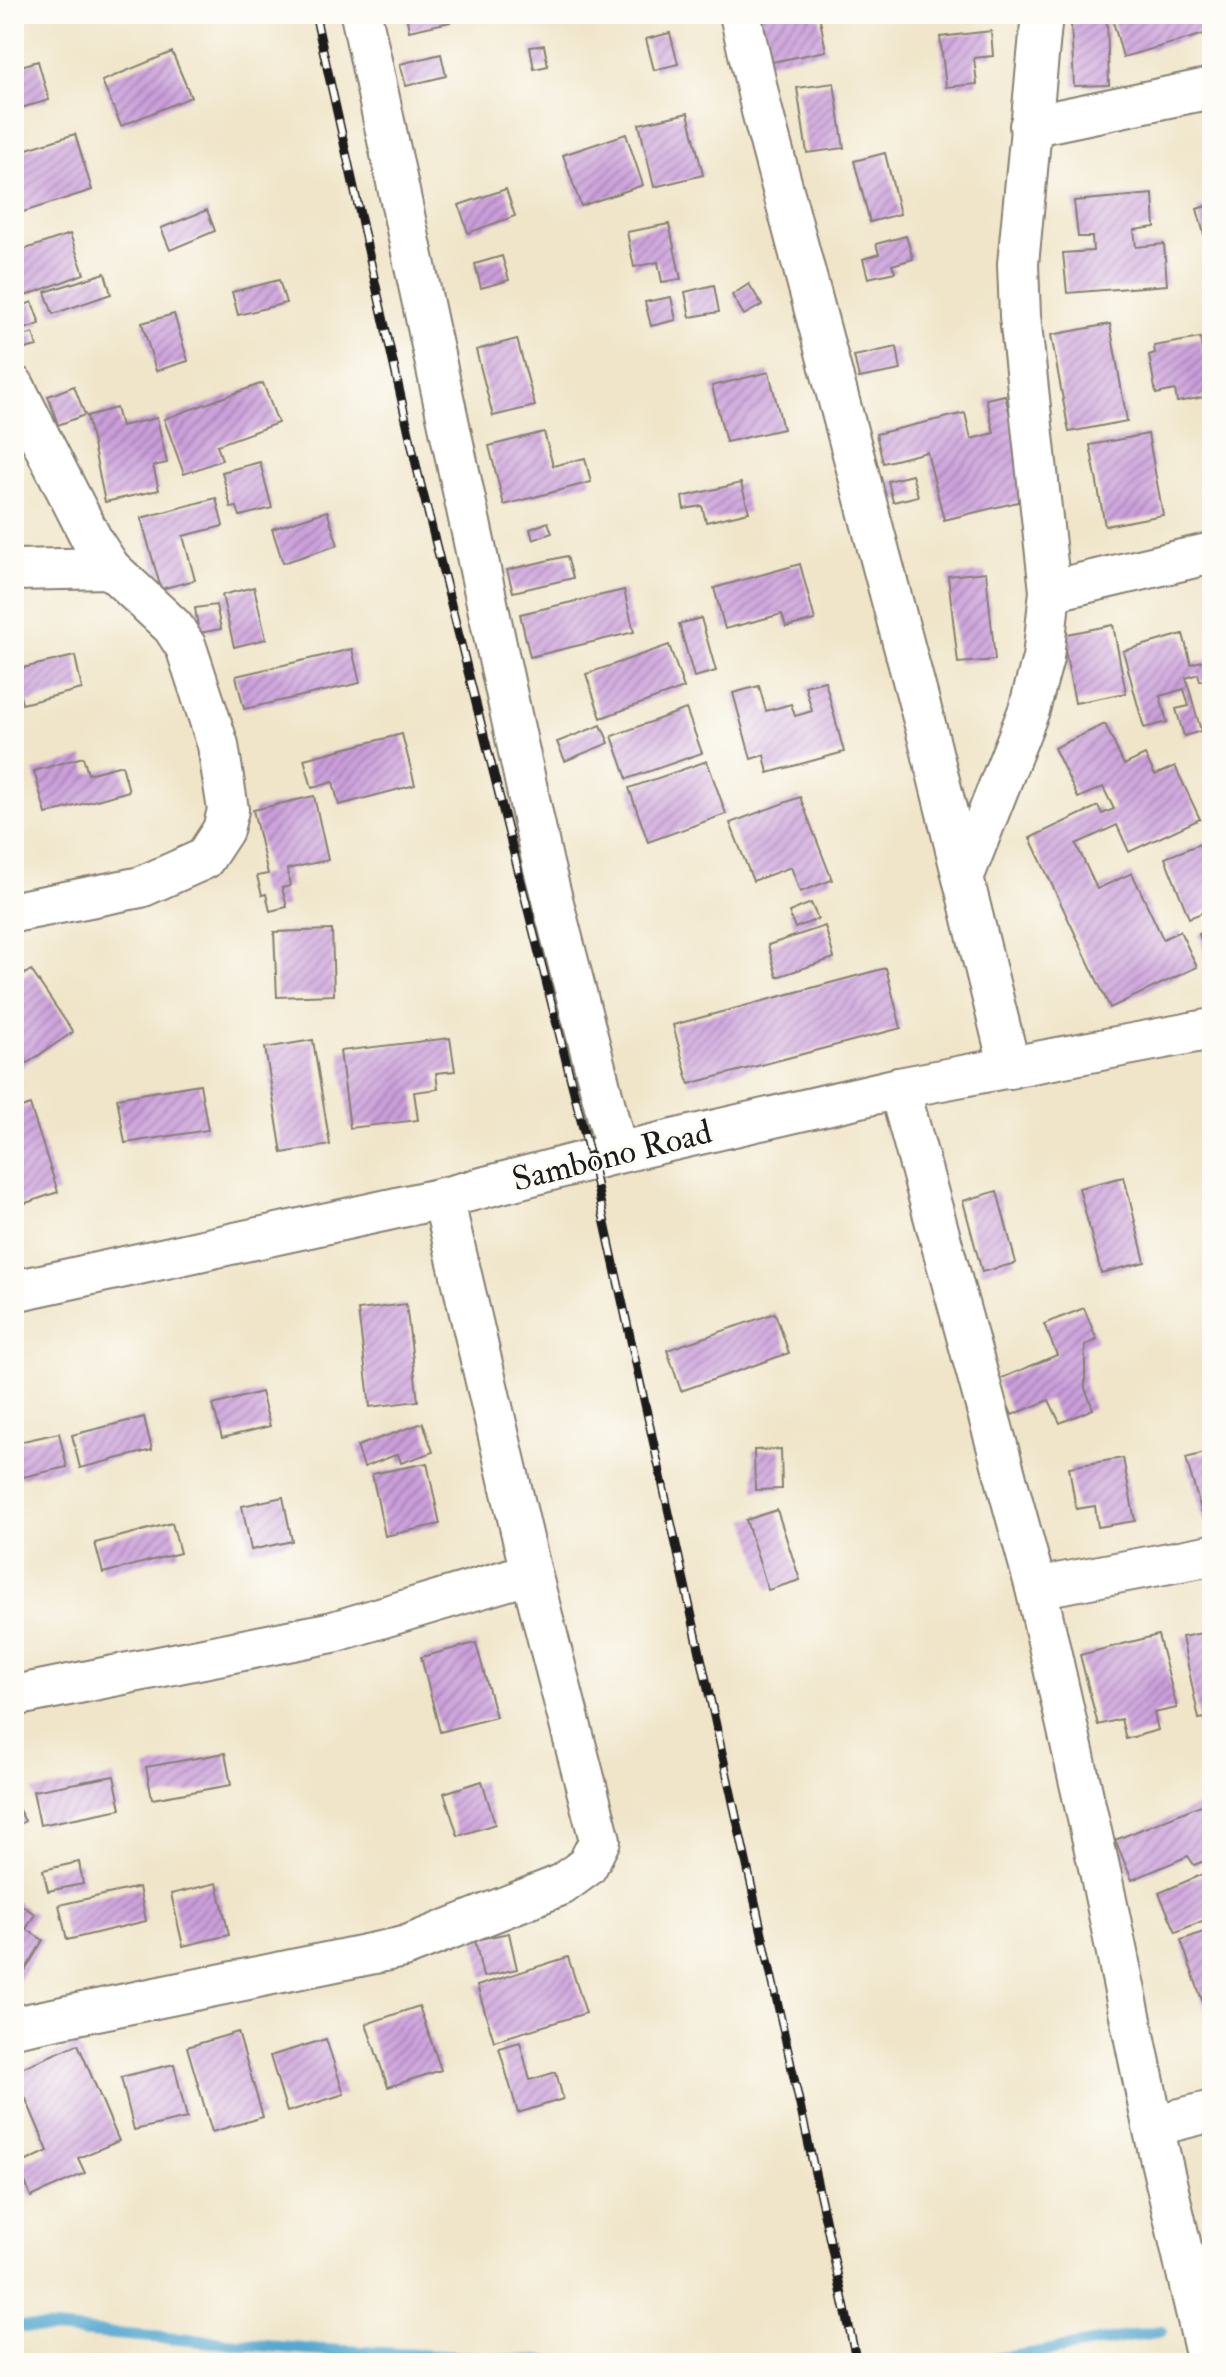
<svg xmlns="http://www.w3.org/2000/svg" width="1226" height="2377" viewBox="0 0 1226 2377" font-family="'IM FELL Double Pica',serif">
	<style>
		.lines { fill: none; stroke-linecap: round; stroke-linejoin: round }
		.stream { stroke: #55a8d0; stroke-width: 12 }
		.building { fill: url(#building-hatch) }
		.minor-casing { stroke: #868072; stroke-width: 44 }
		.minor { stroke: #fff; stroke-width: 40 }
		.rail-casing { stroke: #1c1c1c; stroke-width: 9 }
		.rail { stroke: #fdfcf7; stroke-width: 6; stroke-dasharray: 18; stroke-linecap: butt }
		.labels { text-anchor: middle; dominant-baseline: central; stroke-width: 6; stroke-linejoin: round; paint-order: stroke }
		.street-label { font-size: 34px; fill: #1c1c1c; stroke: #fdfcf7 }
	</style>
	<defs>
		<pattern id="building-hatch" width="6" height="6" patternUnits="userSpaceOnUse" patternTransform="scale(2)"><rect width="6" height="6" fill="#ca9eda"/><path d="M-1 1l2-2M0 6l6-6M5 7l2-2" fill="none" stroke="#a380b0"/></pattern>
	</defs>
	<rect width="100%" height="100%" fill="#fdfcf7"/>
	<filter id="ink" filterUnits="userSpaceOnUse"><feTurbulence type="fractalNoise" baseFrequency=".0125" numOctaves="2"/><feDisplacementMap in="SourceGraphic" scale="16" xChannelSelector="R" yChannelSelector="G"/><feConvolveMatrix kernelMatrix="1 2 1 2 8 2 1 2 1" color-interpolation-filters="sRGB"/></filter>
	<filter id="wash" filterUnits="userSpaceOnUse"><feTurbulence type="fractalNoise" baseFrequency=".006" numOctaves="4" result="noise"/><feDisplacementMap in="SourceGraphic" scale="32" xChannelSelector="R" yChannelSelector="G"/><feGaussianBlur stdDeviation="1.8" result="paint"/><feColorMatrix in="noise" values="0 0 0 0 0 0 0 0 0 0 0 0 0 0 0 0 0 1.4 0 .05"/><feComposite in="paint" operator="in"/></filter>
	<g filter="url(#wash)">
		<rect width="100%" height="100%" fill="#f0e5c9"/>
		<g class="lines">
			<g class="stream">
				<polyline points="14,2326 304,2349 572,2363"/>
				<polyline points="961,2363 1019,2356 1161,2331"/>
			</g>
		</g>
		<g id="blocks">
			<g class="building">
				<polygon points="406,14 449,14 450,22 409,31"/>
				<polygon points="757,14 819,14 826,51 767,63"/>
				<polygon points="1111,14 1212,14 1212,32 1123,57"/>
				<polygon points="1107,21 1109,85 1074,86 1071,22"/>
				<polygon points="991,31 993,56 974,58 977,84 946,87 940,37"/>
				<polygon points="670,33 678,64 654,70 646,39"/>
				<polygon points="544,45 548,66 534,69 530,47"/>
				<polygon points="172,52 191,97 121,126 102,81"/>
				<polygon points="441,54 446,76 406,86 400,64"/>
				<polygon points="38,61 49,100 14,110 14,68"/>
				<polygon points="834,83 844,148 807,153 797,88"/>
				<polygon points="688,113 703,175 654,187 639,124"/>
				<polygon points="75,134 92,190 14,215 14,153"/>
				<polygon points="626,134 643,185 581,206 563,155"/>
				<polygon points="885,153 900,214 870,222 854,161"/>
				<polygon points="506,189 515,216 468,233 459,205"/>
				<polygon points="1153,194 1155,227 1134,230 1136,247 1164,244 1167,285 1067,293 1063,253 1093,251 1092,237 1078,237 1074,201"/>
				<polygon points="1212,204 1212,259 1211,259 1197,209"/>
				<polygon points="207,210 215,231 170,250 161,228"/>
				<polygon points="669,224 681,279 662,282 658,262 634,267 627,232"/>
				<polygon points="70,234 84,274 14,300 14,253"/>
				<polygon points="906,236 913,259 892,265 895,272 868,278 863,259 879,254 876,244"/>
				<polygon points="502,256 509,280 481,288 475,264"/>
				<polygon points="105,273 111,294 53,314 45,292"/>
				<polygon points="279,280 286,303 238,315 232,292"/>
				<polygon points="749,284 762,305 744,315 732,295"/>
				<polygon points="714,285 719,312 690,317 685,292"/>
				<polygon points="671,297 676,320 651,326 645,302"/>
				<polygon points="32,302 40,324 19,331 14,309"/>
				<polygon points="174,314 188,361 156,371 142,323"/>
				<polygon points="1110,324 1127,421 1069,432 1051,335"/>
				<polygon points="33,333 37,346 25,349 21,337"/>
				<polygon points="1200,338 1210,396 1177,402 1175,390 1156,394 1149,355 1155,353 1154,346"/>
				<polygon points="517,339 535,406 493,416 476,350"/>
				<polygon points="897,347 901,370 859,378 854,356"/>
				<polygon points="769,372 783,429 726,442 712,386"/>
				<polygon points="263,383 278,423 217,445 222,460 184,474 164,419"/>
				<polygon points="74,386 85,415 58,425 48,396"/>
				<polygon points="1005,395 1030,499 944,520 927,452 883,463 876,434 965,413 971,439 994,433 986,399"/>
				<polygon points="116,408 121,426 157,418 167,463 153,466 159,490 105,502 87,416"/>
				<polygon points="544,432 553,466 585,458 591,482 504,505 489,446"/>
				<polygon points="1148,434 1163,515 1105,526 1090,445"/>
				<polygon points="260,462 272,508 240,516 237,507 231,508 222,472"/>
				<polygon points="912,475 918,496 893,502 888,481"/>
				<polygon points="741,483 749,512 706,522 702,506 684,509 682,497"/>
				<polygon points="216,498 223,526 183,536 195,580 161,589 141,518"/>
				<polygon points="327,511 338,545 283,563 272,529"/>
				<polygon points="548,522 552,533 533,540 530,529"/>
				<polygon points="567,556 573,578 513,592 507,570"/>
				<polygon points="800,564 815,620 786,627 782,614 725,629 714,588"/>
				<polygon points="986,572 995,660 958,663 948,576"/>
				<polygon points="254,587 266,639 234,647 222,595"/>
				<polygon points="624,590 634,632 530,657 520,614"/>
				<polygon points="216,605 221,629 199,633 195,608"/>
				<polygon points="701,618 716,671 694,677 679,624"/>
				<polygon points="1113,625 1126,693 1075,703 1062,635"/>
				<polygon points="1183,634 1191,664 1212,658 1212,678 1200,681 1198,674 1186,678 1201,731 1184,736 1176,709 1189,706 1184,689 1160,696 1167,722 1144,728 1123,651"/>
				<polygon points="669,645 684,688 601,718 586,674"/>
				<polygon points="352,649 360,683 244,709 236,676"/>
				<polygon points="75,656 82,689 22,704 14,670"/>
				<polygon points="825,681 844,752 768,773 764,755 751,759 733,693 759,686 766,711 791,704 795,716 812,711 805,686"/>
				<polygon points="686,709 702,753 627,779 612,736"/>
				<polygon points="1105,724 1124,765 1145,755 1155,775 1175,766 1200,819 1129,852 1117,825 1076,844 1097,889 1132,873 1163,939 1180,931 1197,967 1110,1008 1030,838 1098,806 1102,814 1114,809 1103,787 1078,798 1054,748"/>
				<polygon points="601,725 609,743 565,761 557,742"/>
				<polygon points="402,734 415,785 339,805 333,782 312,788 304,759"/>
				<polygon points="83,757 88,774 122,765 129,791 46,814 34,771"/>
				<polygon points="707,761 726,814 648,842 629,788"/>
				<polygon points="314,796 328,860 287,869 290,886 282,888 287,907 270,911 266,894 262,895 257,876 268,874 253,810"/>
				<polygon points="800,797 832,880 800,892 791,867 753,881 730,823"/>
				<polygon points="1212,839 1212,909 1189,918 1165,858"/>
				<polygon points="811,903 818,919 795,928 789,912"/>
				<polygon points="825,926 834,958 777,977 768,945"/>
				<polygon points="332,930 334,995 277,997 274,932"/>
				<polygon points="1212,930 1212,973 1211,974 1199,934"/>
				<polygon points="886,968 901,1028 689,1084 673,1025"/>
				<polygon points="31,970 73,1032 14,1072 14,981"/>
				<polygon points="450,1038 455,1071 436,1073 438,1089 414,1092 418,1120 350,1128 340,1051"/>
				<polygon points="313,1040 330,1145 282,1153 265,1048"/>
				<polygon points="200,1084 208,1130 125,1143 117,1098"/>
				<polygon points="30,1105 58,1192 14,1207 14,1111"/>
				<polygon points="1124,1177 1145,1262 1101,1273 1079,1188"/>
				<polygon points="997,1191 1016,1263 982,1272 963,1201"/>
				<polygon points="406,1304 418,1401 370,1407 358,1310"/>
				<polygon points="1084,1308 1097,1340 1085,1345 1085,1388 1093,1409 1060,1423 1049,1400 1012,1415 997,1380 1057,1355 1044,1324"/>
				<polygon points="775,1313 789,1353 681,1391 667,1350"/>
				<polygon points="261,1392 270,1426 222,1438 213,1405"/>
				<polygon points="144,1417 152,1450 80,1468 72,1435"/>
				<polygon points="423,1423 433,1452 401,1463 398,1454 364,1467 357,1446"/>
				<polygon points="59,1433 67,1467 14,1479 14,1443"/>
				<polygon points="781,1449 782,1489 755,1490 754,1450"/>
				<polygon points="1212,1451 1212,1514 1203,1517 1186,1458"/>
				<polygon points="1123,1458 1135,1521 1098,1527 1095,1506 1076,1509 1069,1467"/>
				<polygon points="427,1463 440,1524 385,1536 372,1474"/>
				<polygon points="283,1497 292,1541 251,1550 242,1506"/>
				<polygon points="777,1510 800,1580 768,1590 746,1520"/>
				<polygon points="172,1523 180,1553 103,1573 95,1543"/>
				<polygon points="1212,1631 1212,1717 1199,1719 1182,1637"/>
				<polygon points="1158,1635 1177,1708 1154,1713 1158,1730 1126,1739 1121,1719 1098,1725 1080,1655"/>
				<polygon points="476,1643 496,1717 440,1732 421,1657"/>
				<polygon points="225,1753 231,1785 152,1799 146,1767"/>
				<polygon points="114,1776 121,1809 40,1825 33,1791"/>
				<polygon points="482,1781 495,1824 458,1836 444,1793"/>
				<polygon points="14,1801 25,1821 14,1828"/>
				<polygon points="1208,1802 1212,1811 1212,1858 1194,1865 1188,1856 1132,1880 1115,1840"/>
				<polygon points="79,1862 83,1884 48,1891 43,1870"/>
				<polygon points="1212,1870 1212,1917 1176,1932 1159,1893"/>
				<polygon points="217,1883 229,1935 183,1946 171,1894"/>
				<polygon points="139,1887 146,1921 67,1940 59,1905"/>
				<polygon points="14,1900 35,1914 26,1929 43,1940 16,1986"/>
				<polygon points="1212,1929 1212,2029 1181,1940"/>
				<polygon points="509,1933 517,1969 483,1977 475,1940"/>
				<polygon points="568,1957 586,2013 494,2041 477,1986"/>
				<polygon points="419,2006 441,2070 388,2087 366,2024"/>
				<polygon points="238,2032 263,2117 212,2132 187,2047"/>
				<polygon points="326,2039 344,2094 287,2112 270,2056"/>
				<polygon points="520,2042 530,2080 556,2072 563,2099 518,2113 499,2048"/>
				<polygon points="78,2044 119,2141 78,2158 85,2173 31,2197 18,2165 48,2151 14,2071"/>
				<polygon points="174,2064 187,2118 134,2130 121,2077"/>
			</g>
		</g>
	</g>
	<g filter="url(#ink)">
		<use href="#blocks" fill-opacity="0" stroke="#868072" stroke-width="2"/>
		<g class="lines">
			<g class="minor-casing">
				<g id="minor">
					<polyline points="361,14 543,864 617,1153"/>
					<polyline points="740,14 762,111 928,736 1010,1068"/>
					<polyline points="1030,126 1212,88"/>
					<polyline points="14,386 93,542 110,568 173,627 186,647 218,745 228,810 223,830 204,859 141,887 14,912"/>
					<polyline points="14,570 110,568"/>
					<polyline points="1050,591 1212,553"/>
					<polyline points="963,878 1029,710 1043,658 1050,591 1020,316 1018,264 1042,14"/>
					<polyline points="899,1088 1036,1588 1101,1876 1153,2126 1208,2363"/>
					<polyline points="14,1291 443,1198 617,1153 899,1088 1212,1029"/>
					<polyline points="1036,1588 1212,1555"/>
					<polyline points="14,1696 333,1632 531,1573"/>
					<polyline points="14,2027 404,1947 561,1885 587,1866 600,1840 531,1573 443,1198"/>
					<polyline points="1153,2126 1212,2111"/>
				</g>
			</g>
			<use href="#minor" class="minor"/>
			<g class="rail-casing">
				<polyline id="rail" points="315,14 418,473 591,1160 857,2363"/>
			</g>
			<use href="#rail" class="rail"/>
		</g>
	</g>
	<g class="labels">
		<g class="street-label">
			<text transform="translate(612 1156) rotate(-14)">Sambono Road</text>
		</g>
	</g>
	<rect width="1226" height="2377" fill="none" stroke="#fdfcf7" stroke-width="48"/>
</svg>
